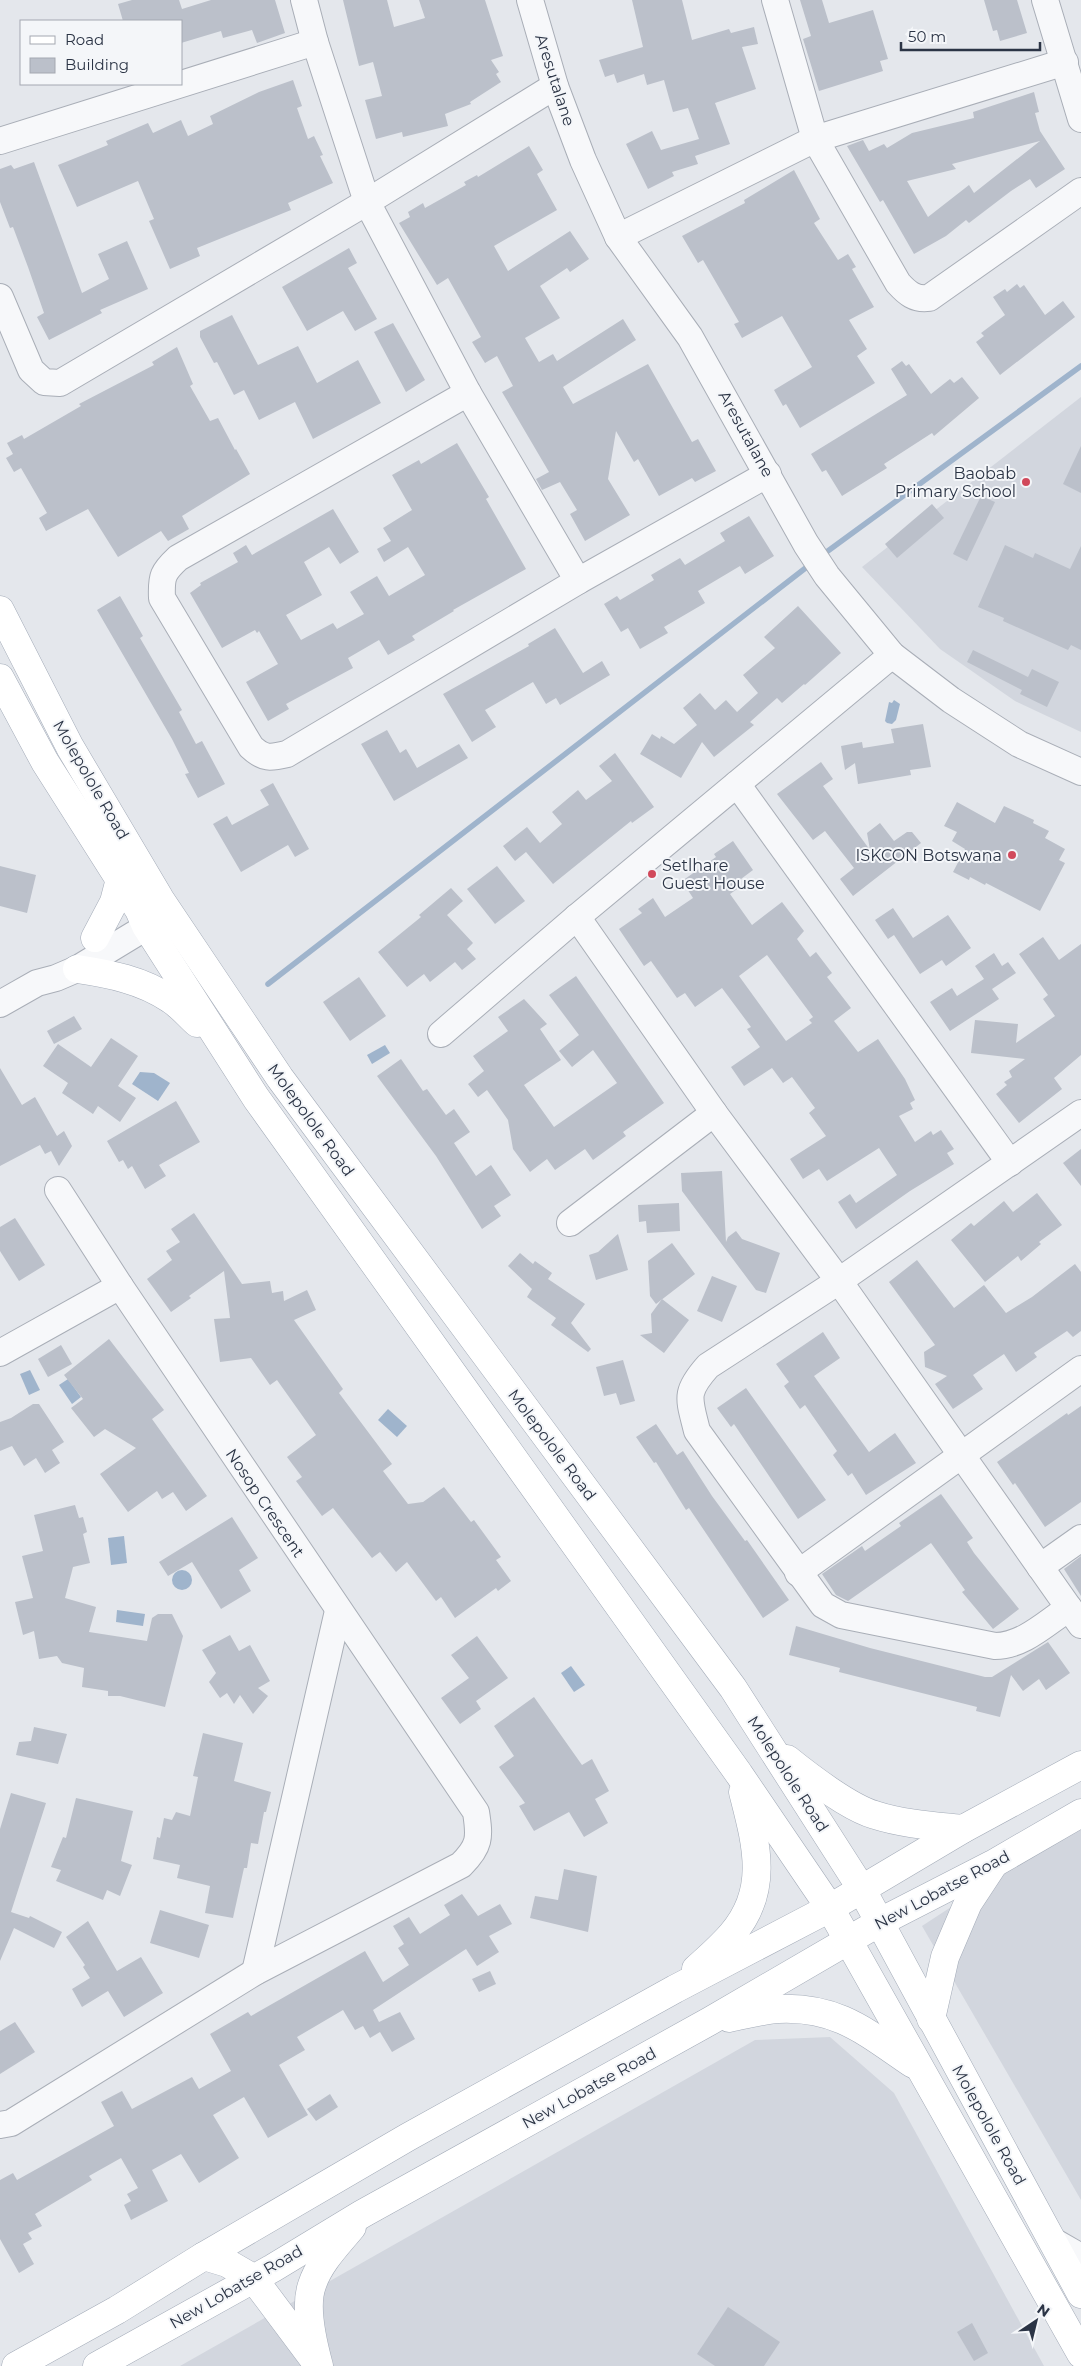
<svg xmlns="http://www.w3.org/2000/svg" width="1081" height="2366" viewBox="0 0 1081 2366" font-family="Montserrat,sans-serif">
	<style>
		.built { fill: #d2d6de }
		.water { fill: #9fb4cc }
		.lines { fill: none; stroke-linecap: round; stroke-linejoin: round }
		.stream { stroke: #9fb4cc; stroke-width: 5.5 }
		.building { fill: #bbc0ca; fill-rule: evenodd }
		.minor-casing { stroke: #a9aeb7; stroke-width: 28 }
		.major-casing { stroke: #a3abb8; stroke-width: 29 }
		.minor { stroke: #f7f8fa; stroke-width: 26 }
		.major { stroke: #fff; stroke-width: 28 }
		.poi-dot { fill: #d1495b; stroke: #f4f6f9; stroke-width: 2 }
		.labels { text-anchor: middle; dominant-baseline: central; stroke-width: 4; stroke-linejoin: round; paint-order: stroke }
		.street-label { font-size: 16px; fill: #2b3445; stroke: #f4f6f9 }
		.poi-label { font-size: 16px; fill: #2b3445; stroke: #f4f6f9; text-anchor: end }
	</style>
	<rect width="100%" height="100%" fill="#e4e7ec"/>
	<g class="built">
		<polygon points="1081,397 1081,732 1015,701 940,649 862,567"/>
		<polygon points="1081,1822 1081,2200 922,1926"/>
		<polygon points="830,2037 894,2093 1044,2366 180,2366 755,2040"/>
	</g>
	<g class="water">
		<polygon points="894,700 900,704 896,720 892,724 887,723 885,721 889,702 892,703"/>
		<polygon points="385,1045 390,1053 372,1064 367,1055"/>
		<polygon points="140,1072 154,1073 170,1083 158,1101 132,1084"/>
		<polygon points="30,1370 40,1390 29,1395 20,1374"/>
		<polygon points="68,1379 81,1397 72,1404 59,1385"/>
		<polygon points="388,1409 407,1426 397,1437 378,1420"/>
		<polygon points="124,1536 127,1563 111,1565 108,1538"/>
		<circle cx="182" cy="1580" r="10"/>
		<polygon points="117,1610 145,1614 143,1626 116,1622"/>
		<polygon points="571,1666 585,1685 574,1692 561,1673"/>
	</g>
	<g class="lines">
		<g class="stream">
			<polyline points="821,556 1081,366"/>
			<polyline points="268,984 812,563"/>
		</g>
	</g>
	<g class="building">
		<polygon points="132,0 179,0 182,9 211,0 275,0 285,33 257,43 252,30 223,38 221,31 181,43 181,21 123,21 118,4"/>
		<polygon points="343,0 387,0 394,27 425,18 419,0 485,0 503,56 491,60 499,72 496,74 501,82 470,102 471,104 445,114 448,126 403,137 402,132 376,139 365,100 382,96 373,62 359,66"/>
		<polygon points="632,0 682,0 692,40 729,29 731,33 754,27 758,44 742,47 756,89 715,103 730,144 695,156 698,164 672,172 674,176 648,189 626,144 652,131 661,150 699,139 688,108 673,112 664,80 647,85 644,74 617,83 614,74 605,77 599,60 643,47"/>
		<polygon points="800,0 822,0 829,23 873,10 888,59 880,61 883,71 819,91 803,39 811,36"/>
		<polygon points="984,0 1017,0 1027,33 1000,41 997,30 993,31"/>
		<polygon points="293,80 302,106 297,108 308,139 314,136 323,155 320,156 333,183 288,203 291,210 197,248 200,256 170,269 149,221 154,219 138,181 77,207 58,165 108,145 106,141 148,123 153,133 181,120 188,136 213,124 210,116 259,92"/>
		<path d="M1034 92 1039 112 1035 113 1040 131 1065 169 1036 188 1030 179 1011 191 969 223 966 220 946 236 914 254 883 200 880 202 847 146 863 140 869 151 884 144 887 148 912 133 974 118 973 112ZM1040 141 974 193 969 185 928 217 907 181 956 169 952 164Z"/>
		<polygon points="529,146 543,170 537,174 557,210 494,246 508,271 570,231 589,259 570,272 567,268 540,286 560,318 525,338 539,362 553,354 557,361 623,319 636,340 563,387 573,404 648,364 692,442 698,439 716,471 695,482 692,478 659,496 638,459 634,462 616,431 608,479 630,515 585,541 570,514 577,510 560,482 542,490 536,479 549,472 502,392 513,386 497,356 485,363 472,342 481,337 448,278 437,285 399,223 410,217 408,212 423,203 425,208 466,185 464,182 477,175 478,177"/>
		<polygon points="34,162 82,293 109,279 98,254 127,241 148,289 100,310 102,313 49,340 37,317 44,313 28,267 13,227 10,228 0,202 0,169 11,165 14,169"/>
		<polygon points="794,170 820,219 814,223 838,260 848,254 856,267 852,269 874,307 849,320 867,349 857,356 875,383 800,428 786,404 783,406 774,390 812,367 782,316 742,338 734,324 739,322 703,260 698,263 682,236 745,203 744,200"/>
		<polygon points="349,248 357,263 348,268 377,319 355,331 343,311 307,331 282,287"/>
		<polygon points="1017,284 1020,288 1024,285 1045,315 1063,301 1075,317 1000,375 976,342 984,336 981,333 1005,315 993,297 1005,289 1007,292"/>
		<polygon points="232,315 258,365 298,346 317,383 358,360 381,403 313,439 295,402 259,420 244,390 234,395 217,362 214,363 200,337 200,331"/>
		<polygon points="393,323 425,380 406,392 374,332"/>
		<polygon points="177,347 193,384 190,386 210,421 218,418 235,450 236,449 250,474 182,516 189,529 168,541 161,531 118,557 88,509 46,531 39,518 47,513 21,468 14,472 6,458 13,454 7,443 22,435 24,439 81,406 79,404 154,365 152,362"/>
		<polygon points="902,361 906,366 909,364 931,394 950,379 954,383 962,377 979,398 934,436 932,433 884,464 887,468 842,496 826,470 822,472 811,454 907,395 891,369"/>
		<polygon points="457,443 489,497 486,499 526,569 453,610 454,611 412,636 415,640 388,655 379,640 348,658 353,668 286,704 289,709 268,721 246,682 278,664 259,631 257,633 255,630 222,648 190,593 201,585 200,583 238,562 233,553 246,545 252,555 333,509 359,552 340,564 329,547 304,562 322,595 286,615 301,640 333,623 337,629 364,614 350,592 377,576 389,596 425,575 408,547 384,562 377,549 391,541 383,528 412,510 392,475 419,460 421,464"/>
		<polygon points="1081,446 1081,493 1063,484"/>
		<polygon points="981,496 995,502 967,561 953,554"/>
		<polygon points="932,504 944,518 897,558 885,544"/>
		<polygon points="749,516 774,556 745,574 740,566 698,591 705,603 664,627 668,633 640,649 628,628 621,632 604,604 617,596 620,600 654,580 651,575 680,558 685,565 725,541 720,533"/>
		<polygon points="1005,545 1033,558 1035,553 1070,569 1081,546 1081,650 1071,645 1068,650 1003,621 1004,618 978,607"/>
		<polygon points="120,596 143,636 140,638 182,710 179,712 196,744 202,741 225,784 198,798 185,774 189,773 172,739 97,610"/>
		<polygon points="798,606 841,653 805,685 804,684 782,703 777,698 750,722 754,725 714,757 702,742 681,778 640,754 652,734 660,739 661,736 674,744 697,725 683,708 700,693 715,710 726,700 737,712 758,693 743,675 775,648 764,637"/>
		<polygon points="555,628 583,673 602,661 610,675 560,705 556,698 546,704 533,682 485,710 496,727 472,742 443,694 529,646 528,644"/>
		<polygon points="973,650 1028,677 1032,669 1059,682 1047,707 1020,694 1022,690 967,662"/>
		<polygon points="923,724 931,767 910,770 911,775 858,784 855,763 845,770 841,746 862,742 863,748 894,743 891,729"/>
		<polygon points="387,730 400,753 406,749 417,768 459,744 468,758 394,801 361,744"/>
		<polygon points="615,753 654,807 632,823 631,821 553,884 526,852 515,861 503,846 527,827 540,843 562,824 552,812 578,790 586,800 612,781 599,766"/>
		<polygon points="821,762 833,779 823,786 870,850 867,833 880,823 894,841 907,832 912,832 921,843 853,896 840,879 854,868 825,831 813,840 777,794"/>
		<polygon points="273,783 309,849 295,857 288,845 241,872 213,824 227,816 232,825 269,805 260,790"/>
		<polygon points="957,802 995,823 1004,806 1034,820 1033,823 1049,831 1045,838 1065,849 1059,860 1065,863 1040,911 986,883 985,885 970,877 969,880 953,872 965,849 952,841 957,832 944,826"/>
		<path d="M733 841 753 870 737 882 740 887 730 894 752 925 782 902 804 931 797 939 810 957 816 952 832 973 827 977 851 1008 834 1021 858 1052 878 1039 905 1079 915 1100 910 1103 913 1109 899 1116 915 1142 931 1131 933 1135 941 1130 954 1149 947 1153 954 1164 910 1191 856 1229 838 1202 850 1194 856 1203 897 1175 879 1148 827 1181 819 1169 803 1179 790 1159 826 1136 809 1113 815 1108 792 1077 783 1083 772 1068 744 1086 731 1067 760 1047 747 1029 751 1027 722 988 695 1007 685 993 677 998 651 961 644 966 619 929 642 913 638 909 653 898 665 917 693 898 682 881 716 857 714 854ZM767 955 813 1017 809 1020 812 1023 786 1041 739 976Z"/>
		<polygon points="0,866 36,875 27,913 0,906"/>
		<polygon points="497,866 525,901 495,924 467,889"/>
		<polygon points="451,888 463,901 447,915 473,943 467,949 476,959 462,970 455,962 430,982 424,974 407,987 378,952 421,917 419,915"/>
		<polygon points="893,908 913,938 948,915 971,948 946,966 942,960 920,974 894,935 888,939 875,920"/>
		<polygon points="1043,937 1059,960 1081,944 1081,1055 1054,1078 1062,1089 1019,1123 996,1094 1007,1085 1004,1082 1012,1077 1009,1071 1025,1059 971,1053 975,1020 1018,1024 1016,1043 1055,1016 1043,999 1048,995 1019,954"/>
		<polygon points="994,953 1002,966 1008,962 1016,973 992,989 999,999 950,1031 930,1002 952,988 957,996 984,979 975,966"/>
		<polygon points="576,976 664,1103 623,1132 626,1136 593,1160 585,1149 555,1170 547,1159 530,1172 513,1149 508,1120 487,1090 478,1097 468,1084 484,1071 473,1056 508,1031 498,1017 524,999 547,1024 540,1029 561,1060 524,1085 554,1127 617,1083 593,1050 572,1067 559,1051 579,1035 549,995"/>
		<polygon points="359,977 386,1016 350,1041 323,1002"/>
		<polygon points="74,1016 82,1029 54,1044 47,1031"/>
		<polygon points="111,1038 138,1056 118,1086 136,1098 120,1122 98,1106 93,1114 62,1093 68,1083 43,1066 58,1044 91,1067"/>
		<polygon points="401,1059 423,1091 427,1089 446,1115 454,1109 470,1132 454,1143 476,1176 491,1165 511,1195 494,1206 501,1216 482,1229 436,1156 377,1076"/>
		<polygon points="0,1068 22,1105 35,1097 57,1136 64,1131 72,1146 59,1166 51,1151 45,1154 40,1145 0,1166"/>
		<polygon points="176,1101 200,1142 159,1165 166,1176 145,1189 132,1166 128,1169 123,1160 119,1162 107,1141"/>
		<polygon points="1081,1149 1081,1186 1063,1163"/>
		<polygon points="722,1171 726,1242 728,1237 736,1231 742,1239 780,1253 766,1293 756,1290 682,1191 681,1173"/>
		<polygon points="1037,1193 1062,1225 1039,1242 1041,1244 1021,1261 1018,1256 985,1282 951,1240 971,1223 974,1226 1004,1201 1013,1212"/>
		<polygon points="679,1203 680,1231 647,1233 646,1221 639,1222 638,1205"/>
		<polygon points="194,1213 242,1284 270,1281 272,1293 283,1291 284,1301 307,1290 316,1310 294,1320 343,1389 339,1393 392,1464 383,1471 408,1504 423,1502 444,1487 471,1522 474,1520 501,1557 496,1560 511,1581 498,1591 496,1588 455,1618 441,1597 436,1601 407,1562 396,1572 380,1552 372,1558 333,1508 322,1516 296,1481 302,1477 287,1457 316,1435 277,1380 270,1385 251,1358 220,1362 214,1319 230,1318 224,1271 189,1296 191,1298 171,1312 147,1279 172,1260 166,1251 180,1242 171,1229"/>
		<polygon points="15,1218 45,1265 19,1281 0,1251 0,1227"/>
		<polygon points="618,1234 628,1270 596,1280 589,1255 598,1252"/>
		<polygon points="672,1243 695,1274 656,1304 650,1296 648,1261"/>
		<polygon points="520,1253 533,1264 535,1261 552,1273 548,1279 585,1304 571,1323 591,1349 588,1352 551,1325 556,1318 527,1297 532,1289 508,1266"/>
		<polygon points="917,1260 954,1308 984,1285 1006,1313 1032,1297 1075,1264 1081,1272 1081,1331 1073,1337 1067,1331 1034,1353 1037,1357 1016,1372 1004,1354 973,1375 983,1389 953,1409 935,1384 947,1376 925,1367 924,1352 935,1345 889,1282"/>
		<polygon points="712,1276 737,1286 722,1322 697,1311"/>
		<polygon points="662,1299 689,1320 664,1353 640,1335 652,1333 651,1314"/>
		<polygon points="823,1332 840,1358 814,1376 869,1452 895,1433 916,1463 866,1495 852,1473 848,1476 833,1455 837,1451 805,1405 800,1409 784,1386 789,1382 776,1364"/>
		<polygon points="109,1339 164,1410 152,1419 207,1496 186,1511 173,1492 162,1499 157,1491 128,1512 100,1474 136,1448 105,1429 94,1437 71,1408 83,1399 64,1375"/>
		<polygon points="61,1345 72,1364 48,1377 38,1359"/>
		<polygon points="623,1360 635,1401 620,1405 616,1393 604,1396 596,1367"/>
		<polygon points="746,1388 826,1500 798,1519 734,1424 731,1427 717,1408"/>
		<polygon points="33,1404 39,1404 64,1442 52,1450 60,1463 45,1473 36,1458 24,1466 12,1446 0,1451 0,1422 11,1418"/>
		<polygon points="1081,1406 1081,1502 1045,1527 1015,1483 1013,1485 997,1462 1067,1413 1068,1415"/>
		<polygon points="656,1424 677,1455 683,1451 712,1496 745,1541 747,1540 789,1600 763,1618 689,1508 686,1510 656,1462 654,1463 636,1437"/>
		<polygon points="941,1494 973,1538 967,1542 974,1553 1019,1609 993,1629 962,1592 965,1590 931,1543 848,1601 836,1595 822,1574 862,1546 865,1551 901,1526 899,1523"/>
		<polygon points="75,1505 79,1518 83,1517 87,1532 83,1534 90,1563 73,1567 65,1598 96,1607 89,1632 147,1641 152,1618 158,1614 172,1614 183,1636 165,1707 120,1696 108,1696 108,1691 82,1687 84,1668 62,1663 57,1656 39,1659 34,1631 23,1635 15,1602 33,1598 22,1556 43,1551 34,1515"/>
		<polygon points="232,1517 258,1558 239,1570 251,1591 221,1609 192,1562 168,1576 159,1562"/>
		<polygon points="1081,1556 1081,1596 1064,1569"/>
		<polygon points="796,1626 870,1648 985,1677 992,1677 1048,1642 1070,1673 1046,1690 1039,1679 1023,1691 1011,1675 1000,1717 976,1711 977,1707 839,1672 840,1668 789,1655"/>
		<polygon points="230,1635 239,1651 250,1645 270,1681 258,1688 268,1696 253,1714 240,1695 234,1704 227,1693 220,1698 209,1682 216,1673 202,1650"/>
		<polygon points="477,1636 508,1678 476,1701 481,1709 460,1724 441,1698 469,1678 451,1655"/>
		<polygon points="534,1697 582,1765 592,1759 609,1791 595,1799 608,1823 584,1837 569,1812 534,1831 519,1806 525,1803 499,1767 514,1756 494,1726"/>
		<polygon points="34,1727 67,1734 58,1764 16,1755 19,1742 31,1741"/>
		<polygon points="203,1733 243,1743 234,1781 271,1792 266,1812 264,1812 258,1844 251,1843 247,1868 244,1868 233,1918 205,1913 210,1886 177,1878 180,1865 153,1859 157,1837 160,1838 164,1818 172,1820 176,1812 190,1816 198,1777 193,1776"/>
		<polygon points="11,1793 46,1803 11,1912 29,1918 30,1916 62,1932 54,1948 14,1928 0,1961 0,1829"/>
		<polygon points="76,1798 133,1811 121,1861 132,1865 120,1896 107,1890 103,1900 56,1881 61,1870 51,1867 63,1837 66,1838"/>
		<polygon points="564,1869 597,1876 588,1932 530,1918 535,1896 558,1900"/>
		<polygon points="462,1894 478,1916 500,1904 512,1924 489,1936 499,1952 477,1966 466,1949 373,2010 379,2022 400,2012 415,2039 392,2052 380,2032 370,2038 363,2026 355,2030 343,2010 297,2037 305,2050 279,2065 308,2115 268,2138 244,2097 213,2115 239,2158 199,2183 181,2154 152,2170 168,2201 131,2220 124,2205 131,2201 127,2194 138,2188 121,2158 89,2176 92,2180 35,2214 42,2226 28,2233 32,2239 23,2244 34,2264 19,2273 0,2239 0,2180 13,2173 17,2180 114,2126 101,2102 122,2091 132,2109 192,2077 199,2089 231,2071 210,2034 248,2012 251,2016 365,1951 383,1982 409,1965 398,1948 404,1944 393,1926 409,1917 420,1934 450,1915 444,1905"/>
		<polygon points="160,1910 209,1925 199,1958 150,1943"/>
		<polygon points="88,1921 117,1971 141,1957 163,1993 124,2017 108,1991 82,2007 72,1989 90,1978 83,1967 85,1965 66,1937"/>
		<polygon points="490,1971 496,1984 479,1992 472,1979"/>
		<polygon points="15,2022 35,2052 0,2074 0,2031"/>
		<polygon points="330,2094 338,2107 316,2121 307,2109"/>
		<polygon points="728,2307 780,2342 764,2366 715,2366 697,2354"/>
		<polygon points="972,2323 988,2353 974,2361 957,2332"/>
	</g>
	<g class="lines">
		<g class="minor-casing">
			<g id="minor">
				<polyline points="304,0 315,42 367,202 468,393 578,581"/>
				<polyline points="530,0 555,86 583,160 618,237 690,337 806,544 827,576 892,655 951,700 1019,744 1081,772"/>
				<path d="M775 0 815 139 898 283C907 293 915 300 929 298L1081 191"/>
				<polyline points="1045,0 1081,119"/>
				<polyline points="0,141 315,42"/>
				<polyline points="618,237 815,139 1065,62"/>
				<polyline points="0,297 31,370 44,382 60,383 367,202 555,86"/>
				<path d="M468 393 178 558C163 572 161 576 162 598L251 747C264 759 270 758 287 754L578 581 768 474"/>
				<polyline points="737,784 1010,1163"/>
				<polyline points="577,917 714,1113 839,1281 1081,1625"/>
				<polyline points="0,1004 37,983 56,978 77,969 166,915"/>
				<polyline points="441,1034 577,917 892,655"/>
				<polyline points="570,1223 714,1113"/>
				<polyline points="0,1353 120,1286"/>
				<polyline points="1040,1567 1081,1538"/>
				<polyline points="798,1573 1081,1369"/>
				<path d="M1069 1608C1046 1623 1023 1646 995 1646L841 1615 823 1605 697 1431C689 1398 684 1393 708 1366L839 1281 1081 1113"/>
				<polyline points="255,1972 338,1611"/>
				<path d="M0 2125 11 2123 255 1972 461 1865C480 1846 480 1838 476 1812L120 1286 58 1190"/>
				<polyline points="1053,2241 1081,2257"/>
			</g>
		</g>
		<g class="major-casing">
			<g id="major">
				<polyline points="0,610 70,747 160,899 280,1078 733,1688 861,1888 1081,2294"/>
				<polyline points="0,678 45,762 139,910 146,926 256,1098 739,1774 830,1908 1081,2354"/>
				<polyline points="95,938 114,902 120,879"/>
				<path d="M77 969C110 974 142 980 170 999 180 1005 188 1015 197 1023"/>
				<path d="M787 1759C808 1776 850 1808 875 1815 903 1824 934 1826 963 1829"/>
				<path d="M696 1969C708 1958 721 1947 732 1934 770 1890 756 1843 743 1792"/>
				<path d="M729 2018C745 2015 762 2010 778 2009 838 2006 867 2033 913 2064"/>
				<polyline points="931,2019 945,1957 968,1903 993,1865"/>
				<polyline points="204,2256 227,2263 253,2278 315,2361"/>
				<polyline points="16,2366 117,2310 204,2256 408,2137 675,1989 830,1908 963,1829 1081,1765"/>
				<polyline points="97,2366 273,2268 362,2214 710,2021 880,1922 993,1864 1081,1813"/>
				<path d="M319 2366C313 2344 304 2307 312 2285 319 2263 338 2244 352 2227"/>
			</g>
		</g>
		<use href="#minor" class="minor"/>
		<use href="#major" class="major"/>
	</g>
	<g class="poi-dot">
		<circle cx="1026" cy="482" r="5"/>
		<circle cx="1012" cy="855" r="5"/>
		<circle cx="652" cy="874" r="5"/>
	</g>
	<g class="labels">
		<g class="street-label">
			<text transform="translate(555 80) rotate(72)">Aresutalane</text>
			<text transform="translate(746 434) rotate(61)">Aresutalane</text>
			<text transform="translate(91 780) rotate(60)">Molepolole Road</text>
			<text transform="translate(311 1120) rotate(54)">Molepolole Road</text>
			<text transform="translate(552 1445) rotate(53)">Molepolole Road</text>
			<text transform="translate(265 1503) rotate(56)">Nosop Crescent</text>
			<text transform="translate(788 1774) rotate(57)">Molepolole Road</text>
			<text transform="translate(942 1890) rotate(-28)">New Lobatse Road</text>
			<text transform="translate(589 2088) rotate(-29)">New Lobatse Road</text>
			<text transform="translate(989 2125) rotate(61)">Molepolole Road</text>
			<text transform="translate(236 2287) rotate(-30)">New Lobatse Road</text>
		</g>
		<g class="poi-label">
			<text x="1016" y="473">Baobab<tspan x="1016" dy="18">Primary School</tspan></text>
			<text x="1002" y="855">ISKCON Botswana</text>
			<text x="662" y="865" text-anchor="start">Setlhare<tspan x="662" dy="18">Guest House</tspan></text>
		</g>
	</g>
	<rect x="20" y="20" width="162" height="65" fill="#f4f6f9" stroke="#a4a8b1"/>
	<rect x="30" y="36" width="25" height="8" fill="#ffffff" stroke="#a4a8b1"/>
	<text x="65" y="45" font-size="15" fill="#2b3445">Road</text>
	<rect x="30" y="58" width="25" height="15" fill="#bbc0ca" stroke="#a4a8b1"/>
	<text x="65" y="70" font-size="15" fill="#2b3445">Building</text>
	<g transform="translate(1036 2321) rotate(35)" stroke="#f4f6f9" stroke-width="4" paint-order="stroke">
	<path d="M0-4L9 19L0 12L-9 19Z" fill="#2b3445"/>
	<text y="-8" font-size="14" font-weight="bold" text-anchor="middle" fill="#2b3445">N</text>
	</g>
	<path d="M901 42v8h139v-8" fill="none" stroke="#2b3445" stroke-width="2.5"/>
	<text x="908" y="42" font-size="15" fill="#2b3445" stroke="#f4f6f9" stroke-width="4" paint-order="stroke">50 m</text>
</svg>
